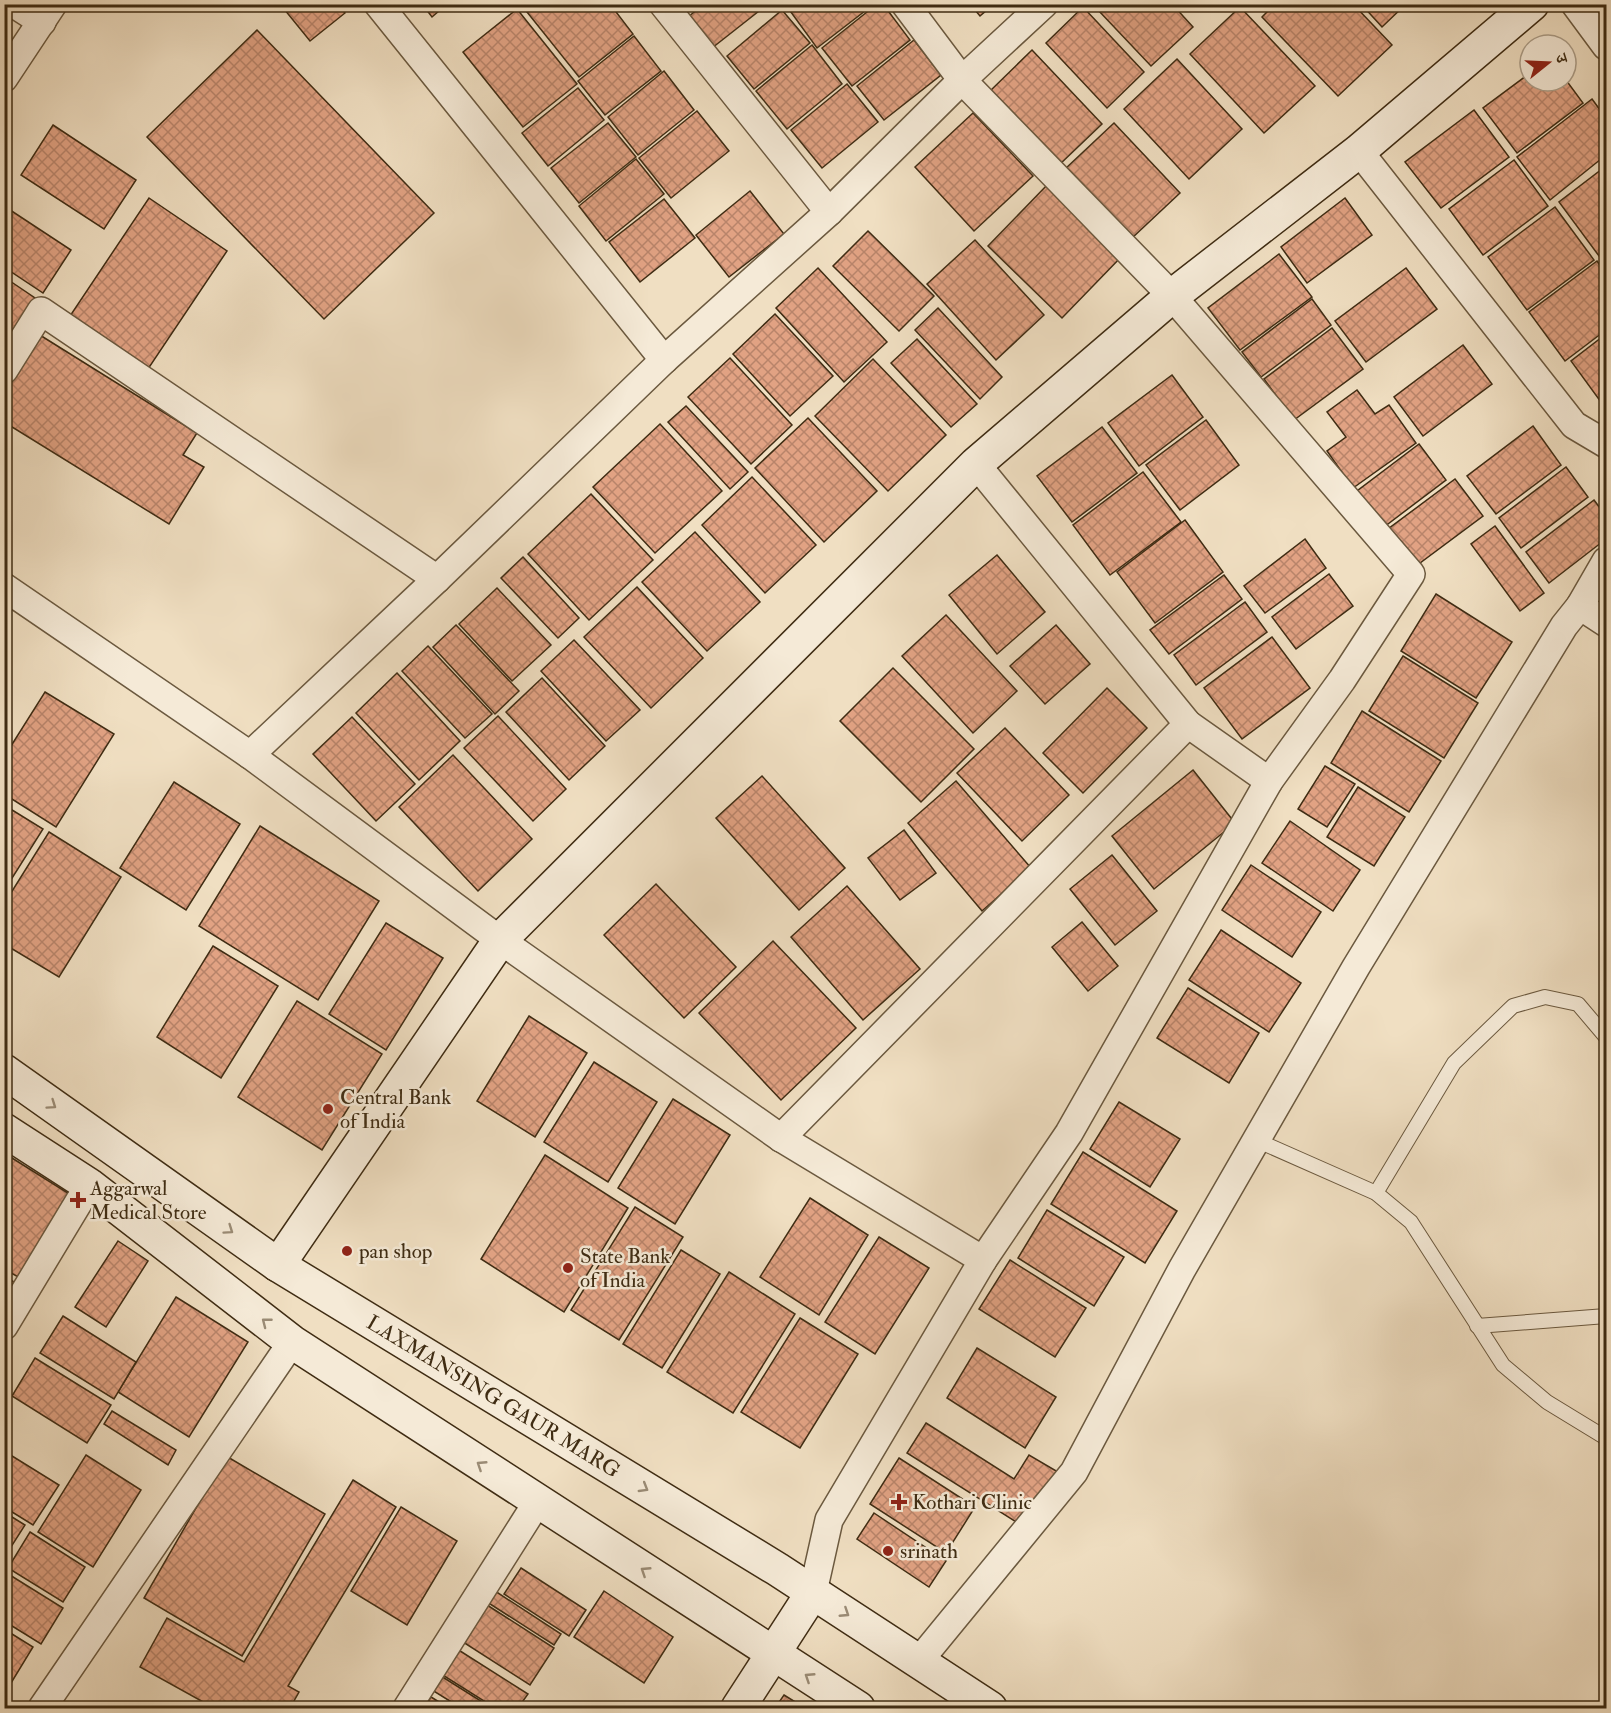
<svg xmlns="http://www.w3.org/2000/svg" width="1611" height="1713" viewBox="0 0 1611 1713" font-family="'IM FELL Double Pica','Noto Serif Devanagari',serif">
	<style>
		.building { fill: url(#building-cross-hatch); stroke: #3f2c13; stroke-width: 1.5 }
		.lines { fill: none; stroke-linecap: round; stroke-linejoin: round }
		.lane-casing { stroke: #6b593f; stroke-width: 16 }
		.street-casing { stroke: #6b593f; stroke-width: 30 }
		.secondary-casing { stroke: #3f2c13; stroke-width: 36 }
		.lane { stroke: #f5ead7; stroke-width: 14 }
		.street { stroke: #f5ead7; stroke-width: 27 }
		.secondary { stroke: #f5ead7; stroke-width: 33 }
		.oneway { stroke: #9a8b75 }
		.poi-dot { fill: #8f2418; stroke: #f5ead7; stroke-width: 2 }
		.labels { text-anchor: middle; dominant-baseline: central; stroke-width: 5; stroke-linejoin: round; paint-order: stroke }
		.poi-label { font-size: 21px; fill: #3f2c13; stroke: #f5ead7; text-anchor: start }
		.street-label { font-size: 21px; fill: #3f2c13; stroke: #f5ead7 }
	</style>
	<defs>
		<pattern id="building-cross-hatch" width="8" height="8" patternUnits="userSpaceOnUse" patternTransform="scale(1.5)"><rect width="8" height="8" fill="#e1a283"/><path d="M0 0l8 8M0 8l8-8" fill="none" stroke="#b8846a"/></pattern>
	</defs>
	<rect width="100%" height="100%" fill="#f0dfc2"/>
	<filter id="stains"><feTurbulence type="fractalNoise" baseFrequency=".00333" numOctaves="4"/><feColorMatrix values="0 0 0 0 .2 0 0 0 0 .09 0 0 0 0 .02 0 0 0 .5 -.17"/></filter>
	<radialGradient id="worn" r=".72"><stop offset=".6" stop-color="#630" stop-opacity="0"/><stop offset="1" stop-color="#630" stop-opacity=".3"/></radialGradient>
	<g class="building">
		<polygon points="280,4 338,4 345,13 310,41"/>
		<polygon points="422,4 447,4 432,17"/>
		<polygon points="526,4 610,4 633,34 579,77 523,7"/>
		<polygon points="704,4 768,4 712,48 688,17"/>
		<polygon points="792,4 874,4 817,48 788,8"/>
		<polygon points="877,4 883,4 910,40 852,86 822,48"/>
		<polygon points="970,4 994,4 980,16"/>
		<polygon points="1104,4 1172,4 1193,27 1151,66 1098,10"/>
		<polygon points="1275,4 1353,4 1392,45 1338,96 1262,17"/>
		<polygon points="1361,4 1406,4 1382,27"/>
		<polygon points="1083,7 1144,72 1107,108 1046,43"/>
		<polygon points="1240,7 1315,86 1264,133 1190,54"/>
		<polygon points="517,9 577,84 523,127 463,52"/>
		<polygon points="782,10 810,43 754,89 727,56"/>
		<polygon points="257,30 434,213 324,319 147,137"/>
		<polygon points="634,36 661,71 605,115 578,81"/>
		<polygon points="914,40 941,75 884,120 857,86"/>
		<polygon points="812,45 842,84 787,129 756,91"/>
		<polygon points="1032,50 1102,124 1057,167 988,93"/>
		<polygon points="1177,59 1242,129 1189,179 1124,109"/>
		<polygon points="664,71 694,110 638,155 608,117"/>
		<polygon points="1530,73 1530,81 1566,80 1583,103 1517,153 1483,108"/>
		<polygon points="847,84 878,122 822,168 791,130"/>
		<polygon points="578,88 604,120 548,166 522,133"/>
		<polygon points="1592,99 1606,118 1606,155 1550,200 1517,157"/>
		<polygon points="1474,110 1509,157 1441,208 1405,162"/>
		<polygon points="697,111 729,151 671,198 639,158"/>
		<polygon points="973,113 1033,176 974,231 915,167"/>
		<polygon points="608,123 636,157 579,203 551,168"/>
		<polygon points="1114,123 1180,193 1131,239 1065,169"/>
		<polygon points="53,125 136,180 104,229 21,175"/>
		<polygon points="636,159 664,194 606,241 579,206"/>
		<polygon points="1514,160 1548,206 1483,255 1449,209"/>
		<polygon points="1606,166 1606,250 1599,256 1559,202"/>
		<polygon points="1048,184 1122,256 1062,318 988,246"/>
		<polygon points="750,191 784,234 729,277 696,235"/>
		<polygon points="149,198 227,251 148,369 70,316"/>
		<polygon points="1345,198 1372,235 1307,283 1281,247"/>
		<polygon points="664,199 695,238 640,282 609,242"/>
		<polygon points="4,206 71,250 43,293 4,267"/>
		<polygon points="1555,207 1594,260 1527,310 1488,257"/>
		<polygon points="868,231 934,296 899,331 833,266"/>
		<polygon points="975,240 1044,315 996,360 927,284"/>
		<polygon points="1279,254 1312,297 1240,350 1208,308"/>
		<polygon points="1597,261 1606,274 1606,330 1565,361 1529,312"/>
		<polygon points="818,268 887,342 844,382 776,308"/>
		<polygon points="1406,268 1437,309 1366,362 1335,321"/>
		<polygon points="4,277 38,300 4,350"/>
		<polygon points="1312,299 1331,325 1261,377 1242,352"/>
		<polygon points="938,308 1002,377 980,399 915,330"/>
		<polygon points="775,314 833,376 790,416 733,354"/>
		<polygon points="1332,328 1363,369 1294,420 1264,379"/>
		<polygon points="35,332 197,433 183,455 204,467 169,524 4,422 4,383"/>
		<polygon points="1606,334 1606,409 1571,361"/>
		<polygon points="917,339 977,404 951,427 891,363"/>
		<polygon points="1463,345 1492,384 1423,436 1394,397"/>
		<polygon points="730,358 792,425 751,464 688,397"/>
		<polygon points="873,359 946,435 888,491 815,416"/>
		<polygon points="1172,375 1203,417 1139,466 1108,423"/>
		<polygon points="1357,390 1375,414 1389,405 1416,443 1353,488 1327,451 1346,437 1327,412"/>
		<polygon points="686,406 748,472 730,489 668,422"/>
		<polygon points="808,418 877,491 824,542 755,468"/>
		<polygon points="1206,420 1239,465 1180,510 1146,465"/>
		<polygon points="660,424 722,491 655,553 593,487"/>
		<polygon points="1533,426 1561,465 1496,514 1467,476"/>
		<polygon points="1102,427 1137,473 1072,522 1037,476"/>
		<polygon points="1419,444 1446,480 1384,527 1357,491"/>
		<polygon points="1566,467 1588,497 1521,548 1499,518"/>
		<polygon points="1143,472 1181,522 1110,575 1073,525"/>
		<polygon points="752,477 816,545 765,593 702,525"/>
		<polygon points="1455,479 1483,516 1416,566 1388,529"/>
		<polygon points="591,494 653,560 589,620 528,554"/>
		<polygon points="1594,500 1606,516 1606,539 1549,583 1526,552"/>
		<polygon points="1185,520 1223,572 1155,623 1117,572"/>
		<polygon points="1495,526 1544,593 1520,611 1471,544"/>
		<polygon points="695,532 760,602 707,651 642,582"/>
		<polygon points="1305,539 1326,568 1265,613 1244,586"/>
		<polygon points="997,555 1045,612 997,654 949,595"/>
		<polygon points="523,557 579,618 558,638 501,578"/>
		<polygon points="1329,574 1353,606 1296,649 1272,617"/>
		<polygon points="1224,575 1242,599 1169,654 1150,630"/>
		<polygon points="637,587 703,658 651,708 584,637"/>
		<polygon points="497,588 551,645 512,681 459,624"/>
		<polygon points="1436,594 1512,642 1476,698 1401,651"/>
		<polygon points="1245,602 1267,632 1196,685 1174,655"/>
		<polygon points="946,615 1017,691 973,733 902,656"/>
		<polygon points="456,625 519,691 495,714 433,647"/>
		<polygon points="1056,625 1090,664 1045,704 1010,666"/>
		<polygon points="1272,637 1310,688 1242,739 1204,688"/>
		<polygon points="574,640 640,710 606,741 541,671"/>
		<polygon points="428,646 492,714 465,738 402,671"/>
		<polygon points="1403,656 1478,703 1444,758 1369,711"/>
		<polygon points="893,668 974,749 921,802 840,721"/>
		<polygon points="397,673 460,741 419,780 356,713"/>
		<polygon points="542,678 605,746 569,780 506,712"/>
		<polygon points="1107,688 1147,728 1083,793 1043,753"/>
		<polygon points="45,692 114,734 56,827 4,794 4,757"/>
		<polygon points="1362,711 1441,761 1409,812 1331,763"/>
		<polygon points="498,716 566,789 533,821 464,748"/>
		<polygon points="352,717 415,784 376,821 313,754"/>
		<polygon points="1005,728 1069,795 1022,841 957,773"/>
		<polygon points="453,755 532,839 478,891 399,807"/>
		<polygon points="1325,766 1355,784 1327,827 1298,809"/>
		<polygon points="1193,770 1235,823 1154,889 1112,836"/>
		<polygon points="762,776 845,868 799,910 716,818"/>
		<polygon points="956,781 1031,868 982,911 908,823"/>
		<polygon points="174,782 240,824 186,910 120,868"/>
		<polygon points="1358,787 1405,817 1374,866 1327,837"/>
		<polygon points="4,805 43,829 4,891"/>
		<polygon points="1290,821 1360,870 1333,911 1262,863"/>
		<polygon points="260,826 379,901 318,1000 199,926"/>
		<polygon points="904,830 936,873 900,900 868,858"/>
		<polygon points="49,832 121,877 59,977 4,944 4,904"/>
		<polygon points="1112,855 1157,911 1115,945 1070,889"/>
		<polygon points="1251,865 1321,912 1292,957 1222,910"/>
		<polygon points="656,884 736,967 684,1018 604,935"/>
		<polygon points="847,886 920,969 863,1020 791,937"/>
		<polygon points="1082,922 1118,966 1088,991 1052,947"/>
		<polygon points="386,923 443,958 386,1050 329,1014"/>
		<polygon points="1221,930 1301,983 1269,1032 1189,980"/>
		<polygon points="773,941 856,1028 781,1100 699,1013"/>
		<polygon points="213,946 278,986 221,1078 157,1037"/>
		<polygon points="1188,988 1259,1033 1229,1083 1157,1038"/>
		<polygon points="297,1001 382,1054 322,1150 238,1097"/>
		<polygon points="529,1016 587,1053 535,1137 477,1101"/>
		<polygon points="594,1062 657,1102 608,1182 544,1142"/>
		<polygon points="673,1099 730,1135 675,1224 618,1188"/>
		<polygon points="1119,1102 1180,1139 1150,1187 1090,1149"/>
		<polygon points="1083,1152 1177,1211 1145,1263 1051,1204"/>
		<polygon points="4,1153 71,1195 20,1278 4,1269"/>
		<polygon points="545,1155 628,1208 564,1312 481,1259"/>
		<polygon points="810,1198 868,1235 819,1315 760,1277"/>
		<polygon points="635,1207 683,1237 619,1340 571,1310"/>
		<polygon points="1047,1210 1124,1257 1094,1306 1018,1258"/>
		<polygon points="879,1237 929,1268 875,1354 825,1322"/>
		<polygon points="118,1241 148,1261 106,1327 75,1307"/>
		<polygon points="681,1250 720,1274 662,1368 623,1344"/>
		<polygon points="1010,1260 1086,1308 1055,1357 979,1309"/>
		<polygon points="729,1272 795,1314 733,1413 667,1372"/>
		<polygon points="4,1276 19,1285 4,1309"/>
		<polygon points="176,1297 248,1342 189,1437 118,1392"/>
		<polygon points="63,1316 136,1362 114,1399 40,1353"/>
		<polygon points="800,1318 858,1354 800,1448 741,1412"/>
		<polygon points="977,1348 1056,1397 1025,1448 947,1398"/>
		<polygon points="35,1358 111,1405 87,1443 12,1396"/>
		<polygon points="112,1411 176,1450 168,1465 104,1424"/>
		<polygon points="926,1423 1014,1479 1029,1455 1058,1472 1024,1527 907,1453"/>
		<polygon points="4,1451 59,1485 33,1525 4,1507"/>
		<polygon points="86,1455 141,1490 93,1567 38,1532"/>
		<polygon points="226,1456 325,1514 242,1656 144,1598"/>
		<polygon points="899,1458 975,1507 946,1553 870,1504"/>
		<polygon points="353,1480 396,1507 288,1686 299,1692 290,1708 214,1708 140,1667 167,1618 244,1662"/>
		<polygon points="401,1507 457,1541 407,1625 351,1591"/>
		<polygon points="4,1512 25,1525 4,1558"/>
		<polygon points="874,1513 946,1561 929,1587 857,1539"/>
		<polygon points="30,1532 85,1567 63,1602 8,1568"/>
		<polygon points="521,1568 586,1610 569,1636 504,1594"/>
		<polygon points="5,1572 63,1608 41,1644 4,1621"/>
		<polygon points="495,1591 561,1634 554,1645 487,1602"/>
		<polygon points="604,1591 673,1637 644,1683 574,1637"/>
		<polygon points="487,1605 554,1648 530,1685 463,1642"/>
		<polygon points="4,1629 33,1647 8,1688 4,1686"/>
		<polygon points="457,1649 528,1694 518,1708 495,1708 441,1674"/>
		<polygon points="441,1676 492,1708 461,1708 432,1690"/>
		<polygon points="784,1695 805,1708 775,1708"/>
		<polygon points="431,1697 449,1708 424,1708"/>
	</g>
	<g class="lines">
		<g class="lane-casing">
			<g id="lane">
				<polyline points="1256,1140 1376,1193 1411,1222 1503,1365 1547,1402 1606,1438"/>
				<polyline points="1376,1193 1454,1063 1513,1006 1545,997 1578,1004 1606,1037"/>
				<polyline points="1477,1326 1606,1316"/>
			</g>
		</g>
		<g class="street-casing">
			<g id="street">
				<polyline points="14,4 42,22"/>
				<polyline points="378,4 664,360"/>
				<polyline points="663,4 829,212"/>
				<polyline points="1575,4 1606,46"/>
				<polyline points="4,78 53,4"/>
				<polyline points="1359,151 1574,425 1606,444"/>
				<polyline points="4,370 41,311 437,579"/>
				<polyline points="976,464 1188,724 1269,781"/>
				<polyline points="4,587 250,755 500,940 781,1138 983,1260"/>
				<polyline points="1580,606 1606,623"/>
				<polyline points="250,755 437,579 664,360 829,212 962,80 1044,4"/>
				<polyline points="781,1138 1188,724"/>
				<polyline points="4,1326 89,1185"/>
				<polyline points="813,1592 829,1520 983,1260 1069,1133 1269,781 1342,680 1411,574 1172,296 962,80 905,4"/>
				<polyline points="919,1661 1074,1472 1182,1269 1356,967 1564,626 1580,606 1606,561"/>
				<polyline points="42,1708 292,1342"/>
				<polyline points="407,1708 538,1501"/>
			</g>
		</g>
		<g class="secondary-casing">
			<g id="secondary">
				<path id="s1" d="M4 1071 278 1265 777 1569 990 1708"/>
				<polyline points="4,1130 89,1185 292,1342 858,1708"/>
				<polyline points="278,1265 500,940 976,464 1172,296 1359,151 1532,4"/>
				<polyline points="738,1708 813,1592"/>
			</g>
		</g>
		<use href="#lane" class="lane"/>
		<use href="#street" class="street"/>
		<use href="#secondary" class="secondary"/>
	</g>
	<defs><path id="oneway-chevron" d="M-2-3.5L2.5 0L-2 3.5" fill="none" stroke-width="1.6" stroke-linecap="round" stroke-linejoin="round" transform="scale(1.5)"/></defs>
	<g class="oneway">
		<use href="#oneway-chevron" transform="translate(52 1105) rotate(35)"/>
		<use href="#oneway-chevron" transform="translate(229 1230) rotate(35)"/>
		<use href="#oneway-chevron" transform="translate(266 1322) rotate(-142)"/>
		<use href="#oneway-chevron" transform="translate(481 1465) rotate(-147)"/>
		<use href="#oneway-chevron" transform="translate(644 1488) rotate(31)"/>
		<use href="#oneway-chevron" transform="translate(645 1571) rotate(-147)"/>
		<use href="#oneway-chevron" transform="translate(845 1613) rotate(33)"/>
		<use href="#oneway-chevron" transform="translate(809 1677) rotate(-147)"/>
	</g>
	<g class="poi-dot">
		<circle cx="328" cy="1109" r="6"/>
		<path d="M75 1191h6v6h6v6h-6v6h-6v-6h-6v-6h6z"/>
		<circle cx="347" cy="1251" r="6"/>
		<circle cx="568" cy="1268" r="6"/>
		<path d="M896 1493h6v6h6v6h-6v6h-6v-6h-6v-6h6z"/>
		<circle cx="888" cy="1551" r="6"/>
	</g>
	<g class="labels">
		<g class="poi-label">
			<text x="340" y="1097">Central Bank<tspan x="340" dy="24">of India</tspan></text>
			<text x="90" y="1188">Aggarwal<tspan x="90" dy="24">Medical Store</tspan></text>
			<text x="359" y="1251">pan shop</text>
			<text x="580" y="1256">State Bank<tspan x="580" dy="24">of India</tspan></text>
			<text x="912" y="1502">Kothari Clinic</text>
			<text x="900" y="1551">srinath</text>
		</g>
		<g class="street-label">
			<text stroke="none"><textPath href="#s1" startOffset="588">LAXMANSING GAUR MARG</textPath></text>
		</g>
	</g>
	<rect width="1611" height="1713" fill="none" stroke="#f0dfc2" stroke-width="24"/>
	<rect x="6" y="6" width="1599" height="1701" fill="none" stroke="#3f2c13" stroke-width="3"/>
	<rect x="12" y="12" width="1587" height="1689" fill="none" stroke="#3f2c13" stroke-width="1.5"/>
	<g transform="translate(1548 63) rotate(72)"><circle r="28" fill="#f5ead7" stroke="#ac9e89" stroke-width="1.5"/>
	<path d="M0-4.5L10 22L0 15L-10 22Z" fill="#8f2418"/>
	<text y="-9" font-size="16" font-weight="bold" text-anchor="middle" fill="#3f2c13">उ</text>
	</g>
	<rect width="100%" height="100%" filter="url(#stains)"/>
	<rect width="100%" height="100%" fill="url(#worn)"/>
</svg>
